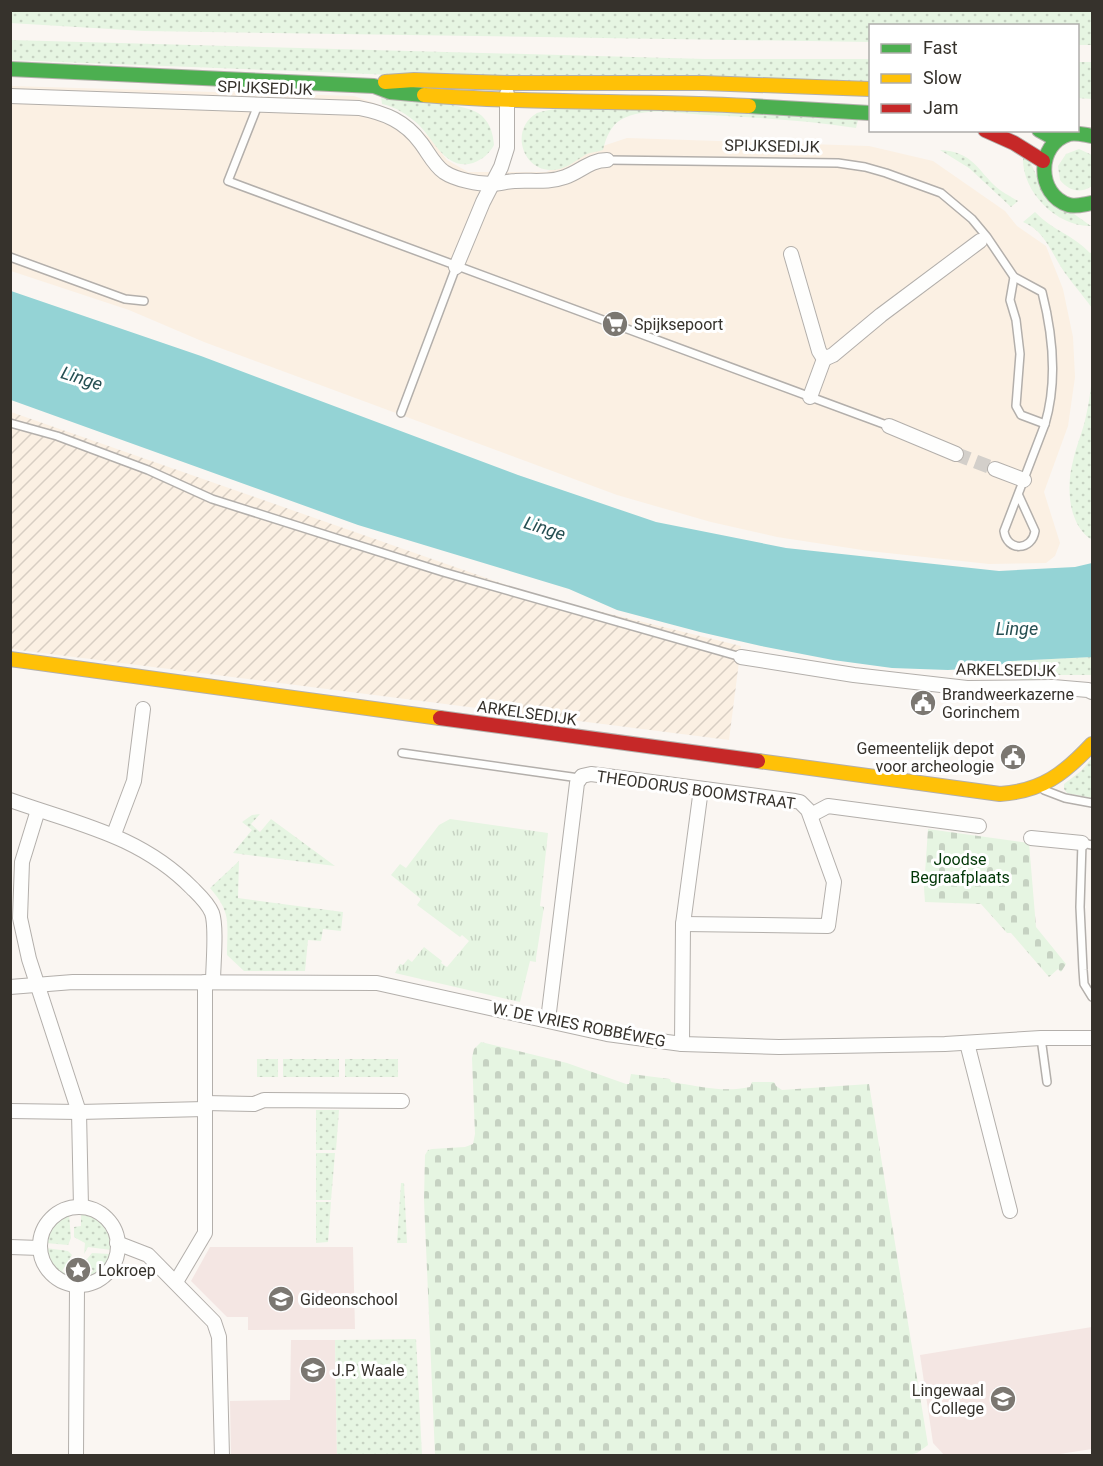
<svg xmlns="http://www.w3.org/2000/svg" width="1103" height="1466" viewBox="0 0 1103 1466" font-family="Roboto,sans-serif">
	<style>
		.built { fill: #fbf0e3 }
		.industrial { fill: url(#industrial-furrows) }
		.education { fill: #f4e6e3 }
		.grass { fill: url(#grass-dots) }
		.cemetery { fill: url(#cemetery-stones) }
		.park { fill: url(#park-tufts) }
		.water { fill: #94d3d5 }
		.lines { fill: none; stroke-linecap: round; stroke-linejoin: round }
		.street-tunnel { stroke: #d3cfca; stroke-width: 14; stroke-dasharray: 14 7; stroke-linecap: butt }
		.lane-casing { stroke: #b3afab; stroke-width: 10 }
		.street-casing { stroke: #b3afab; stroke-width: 16 }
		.fast-casing { stroke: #b3afab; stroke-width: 16 }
		.slow-casing { stroke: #b3afab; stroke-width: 16 }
		.jam-casing { stroke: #b3afab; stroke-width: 16 }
		.lane { stroke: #fefefd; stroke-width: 7 }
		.street { stroke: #fefefd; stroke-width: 14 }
		.fast { stroke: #4caf50; stroke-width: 14 }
		.slow { stroke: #ffc107; stroke-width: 14 }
		.jam { stroke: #c62828; stroke-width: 14 }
		.labels { text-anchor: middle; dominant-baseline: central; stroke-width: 6; stroke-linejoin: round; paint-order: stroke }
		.street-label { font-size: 16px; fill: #36322c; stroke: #fff }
		.poi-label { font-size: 16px; fill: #36322c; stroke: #fff; text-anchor: start }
		.park-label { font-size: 16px; fill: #003606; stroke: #fff }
		.water-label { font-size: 18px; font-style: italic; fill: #264f52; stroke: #fff }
	</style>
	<defs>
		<pattern id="industrial-furrows" width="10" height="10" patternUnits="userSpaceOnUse" patternTransform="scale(1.5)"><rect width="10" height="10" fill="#fbf0e3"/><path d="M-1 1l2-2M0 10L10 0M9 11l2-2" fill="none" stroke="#d8cec3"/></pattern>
		<pattern id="grass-dots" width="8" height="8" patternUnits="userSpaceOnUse" patternTransform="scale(1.5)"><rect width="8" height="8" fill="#e6f5e2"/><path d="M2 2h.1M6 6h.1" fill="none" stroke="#c6d2c2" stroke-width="1.8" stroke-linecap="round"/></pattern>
		<pattern id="cemetery-stones" width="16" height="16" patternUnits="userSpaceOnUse" patternTransform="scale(1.5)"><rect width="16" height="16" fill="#e6f5e2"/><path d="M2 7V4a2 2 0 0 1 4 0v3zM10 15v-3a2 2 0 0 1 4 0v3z" fill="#c6d2c2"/></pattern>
		<pattern id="park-tufts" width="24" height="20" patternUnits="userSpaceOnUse" patternTransform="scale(1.5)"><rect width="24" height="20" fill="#e6f5e2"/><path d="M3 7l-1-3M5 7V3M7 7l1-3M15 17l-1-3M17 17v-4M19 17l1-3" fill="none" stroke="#c6d2c2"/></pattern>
	</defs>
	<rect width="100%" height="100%" fill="#faf6f2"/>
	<polygon class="built" points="11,86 354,96 385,107 400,115 429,137 447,160 468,172 546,172 594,149 627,138 869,146 933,161 1005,211 1017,226 1046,246 1063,289 1073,337 1075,377 1068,426 1044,492 1060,543 1055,556 1046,563 989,564 869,551 777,537 711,522 617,495 204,342 129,310 11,271"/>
	<polygon class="industrial" points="11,412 541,597 741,646 729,740 11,649"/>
	<g class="education">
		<polygon points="210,1247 353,1247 355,1329 248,1330 248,1317 227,1317 191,1281"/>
		<polygon points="1092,1327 1092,1449 1053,1455 945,1456 933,1443 920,1355"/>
		<polygon points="291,1340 335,1340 337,1455 231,1455 230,1401 290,1400"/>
	</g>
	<g class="grass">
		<polygon points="1092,10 1092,45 1078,45 1078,26 870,26 870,42 144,31 10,23 11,10"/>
		<polygon points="10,40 705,59 870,59 870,84 445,77 11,60"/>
		<polygon points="1078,62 1092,62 1092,99 1078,98"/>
		<path d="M381 96C402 99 463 103 478 113 489 120 493 132 494 145 489 154 483 159 473 163 446 171 434 140 419 125 408 115 396 107 382 104Z"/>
		<path d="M655 107 858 120 856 128C807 120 758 118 709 115 682 114 646 106 622 119 610 126 606 138 603 150 597 152 590 152 585 155 574 162 565 170 551 170 521 170 510 128 537 113 542 111 549 110 555 109Z"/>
		<path d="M1079 149 1092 155V186C1080 194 1069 191 1060 180L1058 166 1066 154Z"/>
		<path d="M940 150C971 152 975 166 994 185 1001 192 1010 196 1018 201L1011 207 969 168Z"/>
		<path d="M1023 158 1031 163 1036 175 1074 214 1091 226C1057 227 1022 192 1023 158Z"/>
		<path d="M1035 212C1052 230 1073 235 1090 253L1092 252V308C1082 294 1070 281 1061 267 1050 249 1043 230 1023 222Z"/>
		<path d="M1092 380V540C1068 525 1066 487 1073 461 1076 446 1083 431 1086 416 1089 404 1090 392 1092 380Z"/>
		<polygon points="1092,657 1092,675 1047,675 1047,679 1021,680 1011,670 1011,661"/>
		<polygon points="1092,758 1092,798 1067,793 1064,789 1064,784 1081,771"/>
		<polygon points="260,814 251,824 260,832 271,819 335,866 233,853 252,830 242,822 252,815"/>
		<path d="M239 861 238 898 343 912 341 931 323 929 321 941 308 940 305 971H244L227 955C227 923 232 913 210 888Z"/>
		<rect x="257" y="1059" width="21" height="18"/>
		<rect x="283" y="1059" width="56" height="18"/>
		<rect x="345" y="1059" width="53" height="18"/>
		<polygon points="316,1110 339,1110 336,1150 316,1150"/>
		<polygon points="316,1153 335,1153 331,1200 316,1200"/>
		<polygon points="401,1183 404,1183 407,1243 397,1243"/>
		<polygon points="316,1202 331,1202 328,1242 316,1243"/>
		<path d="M81 1214C100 1217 111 1231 111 1250L88 1247 84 1254 85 1243 74 1237V1227L81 1226Z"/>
		<path d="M69 1215 71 1238 68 1245 46 1243C49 1229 56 1220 69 1215Z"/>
		<path d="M46 1248 68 1251 72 1255 62 1271C73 1277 83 1277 93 1271L87 1259 92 1253 110 1254C97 1289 47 1286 46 1248Z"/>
		<polygon points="416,1339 422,1455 337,1455 335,1340"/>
	</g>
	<g class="cemetery">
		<polygon points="928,829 1029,843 1036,927 1066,964 1061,972 1058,969 1049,977 1011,933 1007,933 981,904 925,902 924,888"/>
		<path d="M481 1042 567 1063 626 1084H629L631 1074 670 1079 671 1082C698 1086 723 1093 750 1087L752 1082H774L776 1086 782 1090 869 1084 928 1445 917 1453 904 1456 435 1455 424 1200 425 1155 428 1150 432 1149 465 1147 473 1144 475 1134 472 1058 474 1049Z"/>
	</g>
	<polygon class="park" points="450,819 548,833 540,906 544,907 536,958 536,962 530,961 520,1002 395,973 400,964 403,965 408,959 412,962 424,947 442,961 441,963 447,967 469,941 462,935 460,937 417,905 421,899 391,875 400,864 406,868 439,825"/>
	<polygon class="water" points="11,291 201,356 518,475 656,522 786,548 999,571 1075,567 1092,563 1092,657 1011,661 994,667 948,670 892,668 833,660 761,646 700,632 617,610 569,589 358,525 11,400"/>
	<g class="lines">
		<polyline class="street-tunnel" points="956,454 995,469"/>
		<g class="lane-casing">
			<g id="lane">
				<polyline points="258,105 228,181 889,426"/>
				<path d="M607 160 838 163 865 167 886 173 941 193 972 219 987 237 1014 277 1042 292C1053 335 1058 380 1045 424L1004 531C1007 552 1032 551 1035 531L1019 496"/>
				<polyline points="10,257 125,299 144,301"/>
				<polyline points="1014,277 1010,300 1016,320 1020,354 1016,406 1021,415 1045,424"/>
				<polyline points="401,413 456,267"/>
				<polyline points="10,423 57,436 148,470 212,499 443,572 741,657"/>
				<polyline points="402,753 579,778"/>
				<polyline points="1044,790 1065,798 1092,803"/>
				<polyline points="1092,845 1082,843 1080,907 1083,970 1084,984 1092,997"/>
				<polyline points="1041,1038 1047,1082"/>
			</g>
		</g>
		<g class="street-casing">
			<g id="street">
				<path d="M10 96 359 108C385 113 405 121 421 143 428 152 434 165 444 172 456 180 478 184 492 184 500 184 508 181 515 181 533 180 548 183 565 177 580 172 590 160 607 160"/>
				<polyline points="791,254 819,351 824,359 833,355 881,315 980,241"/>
				<polyline points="456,267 483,202 501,167 507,148 507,94"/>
				<polyline points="810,397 824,359"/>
				<polyline points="889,426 956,454"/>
				<polyline points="995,469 1024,480"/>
				<polyline points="741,657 854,675 967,688 1053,687 1088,690 1092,692"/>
				<path d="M10 800C77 824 140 835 192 888 199 895 208 903 212 913 217 927 213 966 213 982"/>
				<polyline points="38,810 22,862 20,918 29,959 79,1112 81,1207"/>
				<polyline points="811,815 828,806 979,826"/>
				<polyline points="114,834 134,781 143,709"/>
				<polyline points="1031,838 1082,843"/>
				<polyline points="10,987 73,982 377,983 607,1034 682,1044 779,1047 945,1044 1041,1038 1092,1038"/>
				<polyline points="548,1020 577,783 582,776 591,774 795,801 800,802 808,810 834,882 828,926 683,924"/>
				<polyline points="967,1043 1010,1211"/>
				<polyline points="682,1044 683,924 701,789"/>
				<polyline points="205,1103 254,1104 264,1100 402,1101"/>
				<polyline points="10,1111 79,1112 205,1109"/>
				<circle cx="79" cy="1246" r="39"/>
				<polyline points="117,1243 148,1255 214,1322 219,1337 222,1456"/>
				<polyline points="10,1247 40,1248"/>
				<polyline points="176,1282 205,1233 205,982"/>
				<polyline points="76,1456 77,1285"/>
			</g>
		</g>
		<g class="fast-casing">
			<g id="fast">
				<polyline points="10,69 374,86 390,92 424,95"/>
				<polyline points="749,106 870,113"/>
				<polyline points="1039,130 1057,140"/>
				<path d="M1092 136C1085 135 1076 132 1069 134 1036 144 1036 195 1069 205 1076 207 1085 204 1092 203"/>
			</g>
		</g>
		<g class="slow-casing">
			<g id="slow">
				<polyline points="385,82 414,80 507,83 703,83 870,89"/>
				<path d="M424 95C532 104 641 100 749 106"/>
				<polyline points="10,659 440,718"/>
				<path d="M758 761 1000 794C1042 791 1064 774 1092 744"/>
			</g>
		</g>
		<g class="jam-casing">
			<g id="jam">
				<polyline points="985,130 1014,143 1043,161"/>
				<polyline points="440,718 758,761"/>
			</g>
		</g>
		<use href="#lane" class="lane"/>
		<use href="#street" class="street"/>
		<use href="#fast" class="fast"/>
		<use href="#slow" class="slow"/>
		<use href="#jam" class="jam"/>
	</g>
	<defs>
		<g id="supermarket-disc" transform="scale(1.35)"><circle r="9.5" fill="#7b7771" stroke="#fff"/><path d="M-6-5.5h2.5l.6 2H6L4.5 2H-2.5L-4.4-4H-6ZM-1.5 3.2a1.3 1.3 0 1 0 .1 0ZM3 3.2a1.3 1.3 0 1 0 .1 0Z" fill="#fff"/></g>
		<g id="civic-disc" transform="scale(1.35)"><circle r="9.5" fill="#7b7771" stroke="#fff"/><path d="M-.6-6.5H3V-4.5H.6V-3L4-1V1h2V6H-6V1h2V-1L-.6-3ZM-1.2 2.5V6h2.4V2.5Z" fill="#fff"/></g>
		<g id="sight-disc" transform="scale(1.35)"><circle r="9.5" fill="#7b7771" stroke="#fff"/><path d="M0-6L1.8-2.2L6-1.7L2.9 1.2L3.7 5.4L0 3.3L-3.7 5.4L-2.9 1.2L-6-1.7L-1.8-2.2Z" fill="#fff"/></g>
		<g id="school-disc" transform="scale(1.35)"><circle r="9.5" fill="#7b7771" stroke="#fff"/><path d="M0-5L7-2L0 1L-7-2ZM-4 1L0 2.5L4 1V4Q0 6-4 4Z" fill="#fff"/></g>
	</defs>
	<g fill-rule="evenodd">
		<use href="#supermarket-disc" x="615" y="324"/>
		<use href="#civic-disc" x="923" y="703"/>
		<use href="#civic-disc" x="1013" y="757"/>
		<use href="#sight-disc" x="78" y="1270"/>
		<use href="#school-disc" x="281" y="1299"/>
		<use href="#school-disc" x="313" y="1370"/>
		<use href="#school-disc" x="1003" y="1399"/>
	</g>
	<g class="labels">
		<g class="street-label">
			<text transform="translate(265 88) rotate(2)">SPIJKSEDIJK</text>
			<text transform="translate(772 146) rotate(1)">SPIJKSEDIJK</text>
			<text transform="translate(1006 670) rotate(1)">ARKELSEDIJK</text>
			<text transform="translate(527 713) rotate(8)">ARKELSEDIJK</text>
			<text transform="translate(696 790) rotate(8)">THEODORUS BOOMSTRAAT</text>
			<text transform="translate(579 1025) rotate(11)">W. DE VRIES ROBBÉWEG</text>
		</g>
		<g class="poi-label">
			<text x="634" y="324">Spijksepoort</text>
			<text x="942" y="694">Brandweerkazerne<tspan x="942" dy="18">Gorinchem</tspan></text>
			<text x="994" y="748" text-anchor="end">Gemeentelijk depot<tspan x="994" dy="18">voor archeologie</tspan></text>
			<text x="98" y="1270">Lokroep</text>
			<text x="300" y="1299">Gideonschool</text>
			<text x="332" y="1370">J.P. Waale</text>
			<text x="984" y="1390" text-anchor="end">Lingewaal<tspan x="984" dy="18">College</tspan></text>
		</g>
		<g class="park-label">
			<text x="960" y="859">Joodse<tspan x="960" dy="18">Begraafplaats</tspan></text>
		</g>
		<g class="water-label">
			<text transform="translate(82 378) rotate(18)">Linge</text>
			<text transform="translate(545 528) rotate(18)">Linge</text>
			<text x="1017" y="628">Linge</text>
		</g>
	</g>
	<rect width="1103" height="1466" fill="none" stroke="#36322c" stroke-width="24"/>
	<rect x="869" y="24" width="210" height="108" fill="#ffffff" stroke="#afadab" stroke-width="1.5"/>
	<rect x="881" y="44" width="30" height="9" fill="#4caf50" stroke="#afadab" stroke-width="1.5"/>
	<text x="923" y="54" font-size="18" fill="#36322c">Fast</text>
	<rect x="881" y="74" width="30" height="9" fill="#ffc107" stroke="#afadab" stroke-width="1.5"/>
	<text x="923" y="84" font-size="18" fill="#36322c">Slow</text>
	<rect x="881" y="104" width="30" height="9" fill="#c62828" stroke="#afadab" stroke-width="1.5"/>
	<text x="923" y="114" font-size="18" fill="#36322c">Jam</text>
</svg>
